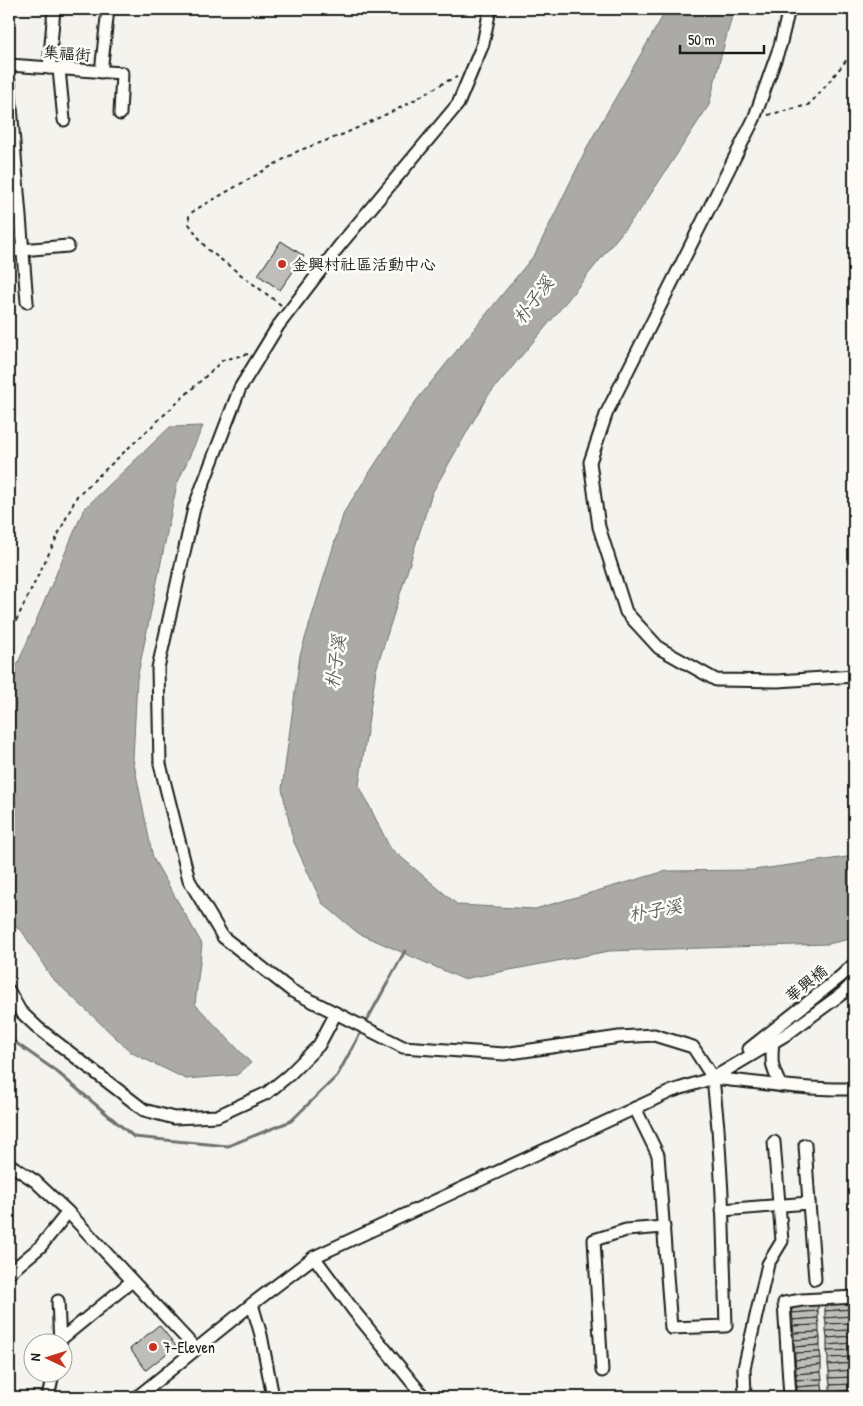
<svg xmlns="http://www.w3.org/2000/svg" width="863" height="1406" viewBox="0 0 863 1406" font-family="'Patrick Hand','LXGW WenKai TC',sans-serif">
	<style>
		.water { fill: #abaaa6; stroke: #72716f }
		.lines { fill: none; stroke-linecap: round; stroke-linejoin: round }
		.stream { stroke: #72716f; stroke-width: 3 }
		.building { fill: #bebdba; stroke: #1c1c1c }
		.minor-casing { stroke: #1c1c1c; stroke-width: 15 }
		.path { stroke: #1c1c1c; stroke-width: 2; stroke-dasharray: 4 4; stroke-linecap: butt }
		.minor { stroke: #fdfcf7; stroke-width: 11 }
		.poi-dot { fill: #c8321e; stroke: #fdfcf7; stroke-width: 2 }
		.labels { text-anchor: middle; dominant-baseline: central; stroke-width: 5; stroke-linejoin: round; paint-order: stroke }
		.street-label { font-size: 16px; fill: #1c1c1c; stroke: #fdfcf7 }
		.poi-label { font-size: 16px; fill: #1c1c1c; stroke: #fdfcf7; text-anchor: start }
		.water-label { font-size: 18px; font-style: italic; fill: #5c5c5a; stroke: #fdfcf7 }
	</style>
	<rect width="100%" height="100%" fill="#f4f3ee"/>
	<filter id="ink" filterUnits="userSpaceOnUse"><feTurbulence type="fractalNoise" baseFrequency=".02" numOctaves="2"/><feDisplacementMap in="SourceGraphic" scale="10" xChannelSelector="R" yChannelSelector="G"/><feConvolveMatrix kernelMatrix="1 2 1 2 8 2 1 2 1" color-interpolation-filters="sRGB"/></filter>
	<g filter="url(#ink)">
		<g class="water">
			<polygon points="667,9 734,9 720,60 709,105 643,206 553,318 487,397 432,493 376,670 359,785 390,848 458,905 535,909 666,871 754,870 854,856 854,938 828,944 609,951 463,979 358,933 322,903 293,840 282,789 300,655 344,512 416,401 535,254 591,140"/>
			<polygon points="203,426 177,484 137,679 133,759 153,858 202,944 195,1004 251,1063 237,1075 186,1079 132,1053 51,977 22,931 9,923 9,684 84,509 170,427"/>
		</g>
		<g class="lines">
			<g class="stream">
				<polyline points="365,1024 405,951"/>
				<polyline points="9,1038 56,1071 134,1137 228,1146 291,1121 337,1076 362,1030"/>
			</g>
		</g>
		<g class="building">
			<polygon points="281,241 304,256 280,290 258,275"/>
			<polygon points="852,1303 852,1309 825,1311 825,1304"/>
			<polygon points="818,1305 818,1311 792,1313 792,1306"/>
			<polygon points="852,1309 852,1316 825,1318 825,1311"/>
			<polygon points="818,1311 818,1318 793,1320 792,1313"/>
			<polygon points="852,1316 853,1323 826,1324 825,1318"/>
			<polygon points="818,1318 819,1325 793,1326 793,1320"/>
			<polygon points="853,1323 853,1330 826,1331 826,1324"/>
			<polygon points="159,1325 176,1346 146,1370 130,1349"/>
			<polygon points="819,1325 819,1332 794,1333 793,1326"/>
			<polygon points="853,1330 854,1336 827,1338 826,1331"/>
			<polygon points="819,1332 820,1338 794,1340 794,1333"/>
			<polygon points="854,1336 854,1343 827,1345 827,1338"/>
			<polygon points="820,1338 820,1345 794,1347 794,1340"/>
			<polygon points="854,1343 854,1350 827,1351 827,1345"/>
			<polygon points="820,1345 820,1352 795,1353 794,1347"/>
			<polygon points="854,1350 854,1357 828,1358 827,1351"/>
			<polygon points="820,1352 821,1358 795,1360 795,1353"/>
			<polygon points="854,1357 854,1363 828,1365 828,1358"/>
			<polygon points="821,1358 821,1365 796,1367 795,1360"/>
			<polygon points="854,1363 854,1370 829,1372 828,1365"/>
			<polygon points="821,1365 821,1372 796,1374 796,1367"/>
			<polygon points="854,1370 854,1377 829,1378 829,1372"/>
			<polygon points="821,1372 822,1379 796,1380 796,1374"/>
			<polygon points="854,1377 854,1384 830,1385 829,1378"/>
			<polygon points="822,1379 822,1385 797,1387 796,1380"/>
			<polygon points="854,1384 854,1390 830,1392 830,1385"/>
			<polygon points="822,1385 823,1392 797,1394 797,1387"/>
			<polygon points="854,1390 854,1397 830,1397 830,1392"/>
			<polygon points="823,1392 823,1397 797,1397 797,1394"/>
		</g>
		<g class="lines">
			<g class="minor-casing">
				<g id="minor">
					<polyline points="490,9 483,44 458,104 340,245 278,326 240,388 194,508 158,668 160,764 189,880 223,937 292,991 403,1047 504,1054 619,1037 654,1035 693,1047 713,1078 718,1128 722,1194 726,1326 671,1328 658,1155 635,1108"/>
					<polyline points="789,9 780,46 754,119 607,412 590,462 599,527 626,612 659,648 716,680 778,681 854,676"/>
					<polyline points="9,65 122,73 120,114"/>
					<polyline points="49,68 54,9"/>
					<polyline points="59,69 64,120"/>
					<polyline points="101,72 108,9"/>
					<polyline points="9,82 27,302"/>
					<polyline points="9,251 68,246"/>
					<polyline points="9,991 20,1011 38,1028 144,1110 174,1118 217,1116 267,1093 289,1075 319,1045 336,1013"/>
					<path d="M773 1041C771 1062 771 1067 781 1086"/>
					<polyline points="749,1049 840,977 854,964"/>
					<path d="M713 1078C760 1083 807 1090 854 1089"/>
					<polyline points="805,1145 809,1203"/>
					<polyline points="9,1164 35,1181 68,1212 196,1349"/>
					<polyline points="722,1210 809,1203 815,1279"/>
					<polyline points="314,1257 354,1311 424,1397"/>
					<polyline points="9,1273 40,1247 68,1212"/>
					<polyline points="58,1301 60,1344"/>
					<polyline points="252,1304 261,1335 273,1397"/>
					<polyline points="60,1340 132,1281"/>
					<polyline points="602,1371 594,1240 626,1230 664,1227"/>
					<polyline points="48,1397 53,1374"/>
					<polyline points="137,1397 252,1304 314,1257 672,1091 713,1078 787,1034 843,993 854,982"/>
					<polyline points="745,1397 744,1368 768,1264 782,1241 774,1142"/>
					<polyline points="790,1397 784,1303 802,1300 854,1297"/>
				</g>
			</g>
			<g class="path">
				<polyline points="768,115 808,105 819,94 854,51"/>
				<polyline points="281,305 207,249 189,224 189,215 195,210 298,151 344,134 404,106 447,81 457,77"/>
				<polyline points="9,635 77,496 223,360 248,354"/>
			</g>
			<use href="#minor" class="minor"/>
		</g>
	</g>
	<g class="poi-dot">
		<circle cx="282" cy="264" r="5"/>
		<circle cx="153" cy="1347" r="5"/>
	</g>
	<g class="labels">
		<g class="street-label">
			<text transform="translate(67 53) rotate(4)">集福街</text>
			<text transform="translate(806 983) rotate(-39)">華興橋</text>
		</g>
		<g class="poi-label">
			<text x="292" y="264">金興村社區活動中心</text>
			<text x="163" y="1347">7-Eleven</text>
		</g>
		<g class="water-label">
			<text transform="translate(533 300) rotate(-53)">朴子溪</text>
			<text transform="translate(335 662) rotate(-82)">朴子溪</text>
			<text transform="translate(655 910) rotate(-10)">朴子溪</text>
		</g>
	</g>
	<rect width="863" height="1406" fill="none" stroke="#fdfcf7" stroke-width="30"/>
	<rect x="15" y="15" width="833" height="1376" fill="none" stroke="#1c1c1c" stroke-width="2" filter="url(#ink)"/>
	<g transform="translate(48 1358) rotate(274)"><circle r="24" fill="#fdfcf7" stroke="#a3a29f"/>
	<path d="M0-4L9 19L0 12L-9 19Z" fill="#c8321e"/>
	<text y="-8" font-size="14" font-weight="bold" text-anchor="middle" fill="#1c1c1c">N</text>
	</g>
	<path d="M680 45v8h84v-8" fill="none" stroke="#1c1c1c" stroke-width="2.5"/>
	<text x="688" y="45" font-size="15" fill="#1c1c1c" stroke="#fdfcf7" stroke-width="4" paint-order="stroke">50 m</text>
</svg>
